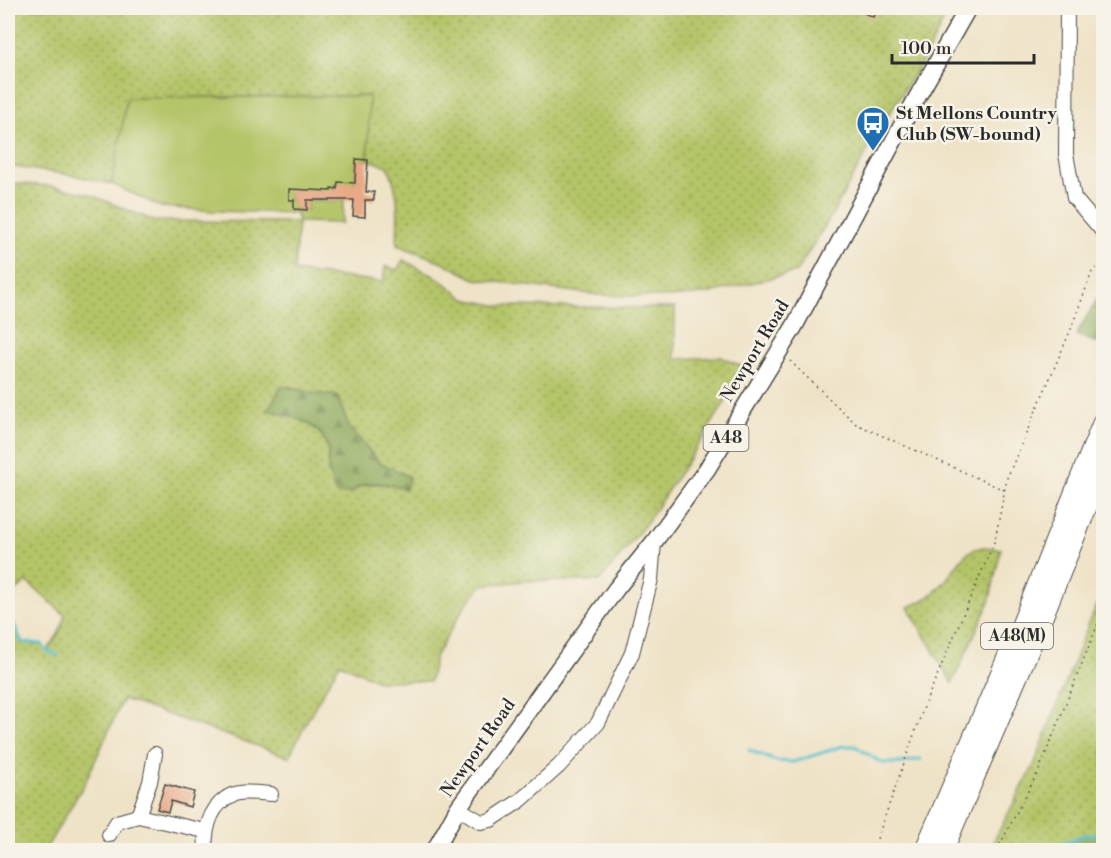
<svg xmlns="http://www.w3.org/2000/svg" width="1111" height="858" viewBox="0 0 1111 858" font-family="'Libre Bodoni',serif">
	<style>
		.grass { fill: url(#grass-dots); stroke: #707849; stroke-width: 1.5; fill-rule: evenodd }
		.forest { fill: url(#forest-firs); stroke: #5d6a44; stroke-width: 1.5 }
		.garden { fill: #b4c467; stroke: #707849; stroke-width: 1.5 }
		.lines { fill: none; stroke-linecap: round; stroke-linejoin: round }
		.stream { stroke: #54bfce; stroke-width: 3 }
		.building { fill: #e8a986 }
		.minor-casing { stroke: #484742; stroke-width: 16 }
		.major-casing { stroke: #484742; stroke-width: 19 }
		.highway-casing { stroke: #484742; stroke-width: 22 }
		.path { stroke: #484742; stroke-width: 1.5; stroke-dasharray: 1.5 4.5; stroke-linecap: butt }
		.minor { stroke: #fff; stroke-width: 14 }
		.major { stroke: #fff; stroke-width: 16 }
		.highway { stroke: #fff; stroke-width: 20 }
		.labels { text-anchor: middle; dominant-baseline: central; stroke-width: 5; stroke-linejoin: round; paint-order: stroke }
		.shield { fill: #f7f3e8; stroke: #686764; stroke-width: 1.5 }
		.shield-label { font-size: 16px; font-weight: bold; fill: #2b2b2b }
		.poi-label { font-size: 18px; font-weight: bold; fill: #2b2b2b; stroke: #f7f3e8; text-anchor: start }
		.street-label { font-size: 18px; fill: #2b2b2b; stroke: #f7f3e8 }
	</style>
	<defs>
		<pattern id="grass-dots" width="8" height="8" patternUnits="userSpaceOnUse" patternTransform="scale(1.5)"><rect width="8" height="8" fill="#b4c467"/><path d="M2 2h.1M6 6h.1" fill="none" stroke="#939f55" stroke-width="1.8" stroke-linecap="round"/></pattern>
		<pattern id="forest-firs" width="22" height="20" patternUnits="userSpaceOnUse" patternTransform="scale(1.5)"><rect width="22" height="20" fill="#8faa5c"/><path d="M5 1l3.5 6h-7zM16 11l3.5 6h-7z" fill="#758b4c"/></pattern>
	</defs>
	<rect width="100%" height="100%" fill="#f7f3e8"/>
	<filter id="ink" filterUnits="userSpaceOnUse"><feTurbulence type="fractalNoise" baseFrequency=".0167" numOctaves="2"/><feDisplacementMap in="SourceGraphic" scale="12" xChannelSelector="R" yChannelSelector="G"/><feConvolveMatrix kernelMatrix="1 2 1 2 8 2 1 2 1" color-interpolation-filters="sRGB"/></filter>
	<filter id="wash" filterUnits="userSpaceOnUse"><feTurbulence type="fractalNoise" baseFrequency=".008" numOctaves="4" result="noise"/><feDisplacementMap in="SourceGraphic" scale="24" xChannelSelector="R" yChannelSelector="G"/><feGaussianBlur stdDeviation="1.35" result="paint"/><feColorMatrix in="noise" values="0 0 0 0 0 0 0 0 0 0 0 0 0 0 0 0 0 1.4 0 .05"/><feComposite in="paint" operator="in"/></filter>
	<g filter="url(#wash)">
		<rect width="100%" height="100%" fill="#efe3c7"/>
		<g class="grass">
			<path d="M8 8H950L926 56 880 128 830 218 796 272 706 294 668 297 598 295 475 279 440 261 397 245C398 213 400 196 388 166L368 160V96L128 98 112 184 77 176 8 166Z"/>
			<path d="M8 170 10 183 51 186 89 194 154 221 298 222 294 271 383 282 385 266 397 270 403 260 440 279 465 299 500 306 675 308V359L721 357 746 368 704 436 647 522 600 581H525L483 585 466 604 435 657 430 681H378L340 663 309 717 289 757 123 699 85 783 45 850H8V633L14 624 22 642 42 644 47 651 59 633 65 615 27 582 8 598ZM289 386 313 394 337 396 349 427 379 462 409 477 406 488C386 485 376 481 356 488L328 466C328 460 329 452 327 447 320 422 290 415 268 410Z"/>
			<path d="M984 547 1001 549 989 603 952 683 908 607C923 602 937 592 946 580 958 565 963 549 984 547Z"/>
			<polygon points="1103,593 1103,832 1098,834 1084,835 1050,847 1046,850 989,850 1034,765 1090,620"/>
		</g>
		<g class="forest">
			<polygon points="1103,289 1103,345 1076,335"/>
			<path d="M283 386 313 393 337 396 349 427 379 462 409 477 406 489C389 485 365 476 352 493L336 494C333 485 330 476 328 467 327 461 329 454 328 448 322 422 289 415 267 410 274 402 276 393 283 386Z"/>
			<polygon points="1103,832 1103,850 1046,850 1050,847 1085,835 1098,834"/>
		</g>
		<polygon class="garden" points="369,96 368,160 356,160 355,183 332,188 331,191 289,190 289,200 294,200 294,209 307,210 307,200 336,202 337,200 344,200 342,223 298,222 296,213 213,211 161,207 112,184 127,98"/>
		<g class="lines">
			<g class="stream">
				<polyline points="8,622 14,624 22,642 42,644 47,651 58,655"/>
				<polyline points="749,750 776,761 793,762 843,746 855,746 882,763 901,763 921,759"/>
				<polyline points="1046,850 1050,847 1085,835 1098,834 1104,832"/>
			</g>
		</g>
		<g id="blocks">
			<g class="building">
				<polygon points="853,8 877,8 873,17"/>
				<polygon points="356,159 368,160 366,192 374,192 374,200 365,200 365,217 353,216 354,200 307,200 307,210 294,209 294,200 289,200 289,189 331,191 331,188 337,189 338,182 355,183"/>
				<polygon points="165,784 194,792 190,807 171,801 168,812 157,809"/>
			</g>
		</g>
	</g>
	<g filter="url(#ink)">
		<use href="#blocks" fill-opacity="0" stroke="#484742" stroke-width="1.5"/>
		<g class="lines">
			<g class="minor-casing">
				<g id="minor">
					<polyline points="1067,8 1066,154 1074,198 1104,233"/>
					<polyline points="155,754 150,782 138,816 205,831"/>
					<polyline points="458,808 481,822 491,820 521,800 559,766 598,723 632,653 651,579 654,542"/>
					<polyline points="109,835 117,822 138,816"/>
					<path d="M206 850C204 833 209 810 225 799 237 789 257 793 271 794"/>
				</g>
			</g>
			<g class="major-casing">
				<polyline id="major" points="435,850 458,808 616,589 654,542 707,469 794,327 915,101 968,8"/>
			</g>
			<g class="highway-casing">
				<g id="highway">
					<polyline points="925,850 1022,624 1104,420"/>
					<polyline points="943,850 1038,628 1104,464"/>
				</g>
			</g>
			<g class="path">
				<polyline points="790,361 856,424 1004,490"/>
				<polyline points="873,850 925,704 995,540 1007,478 1071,329 1092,272 1104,259"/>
				<polyline points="997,850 1039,770 1104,609"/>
			</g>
			<use href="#minor" class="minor"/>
			<use href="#major" class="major"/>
			<use href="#highway" class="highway"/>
		</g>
	</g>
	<defs>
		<g id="bus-pin" transform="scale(1.725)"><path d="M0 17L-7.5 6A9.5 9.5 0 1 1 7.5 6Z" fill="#1f6fb2" stroke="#f7f3e8"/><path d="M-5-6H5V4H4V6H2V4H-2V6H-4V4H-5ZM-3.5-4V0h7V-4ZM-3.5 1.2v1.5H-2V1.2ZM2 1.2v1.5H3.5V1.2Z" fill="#fff"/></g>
	</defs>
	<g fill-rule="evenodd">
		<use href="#bus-pin" x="873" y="123"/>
	</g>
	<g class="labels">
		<g class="shield">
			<rect x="703.5" y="425" width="45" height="26" rx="4.5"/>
			<rect x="981" y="623" width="72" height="26" rx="4.5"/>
		</g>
		<g class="shield-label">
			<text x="726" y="438">A48</text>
			<text x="1017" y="636">A48(M)</text>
		</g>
		<g class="poi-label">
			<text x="896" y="113">St Mellons Country<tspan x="896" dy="21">Club (SW-bound)</tspan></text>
		</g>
		<g class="street-label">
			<text transform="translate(755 351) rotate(-59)">Newport Road</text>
			<text transform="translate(478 748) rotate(-55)">Newport Road</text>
		</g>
	</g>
	<rect width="1111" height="858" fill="none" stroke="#f7f3e8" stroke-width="30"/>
	<path d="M892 54v9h142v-9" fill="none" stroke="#2b2b2b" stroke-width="3"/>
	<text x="901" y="54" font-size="18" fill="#2b2b2b" stroke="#f7f3e8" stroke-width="4.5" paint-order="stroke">100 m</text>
</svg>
